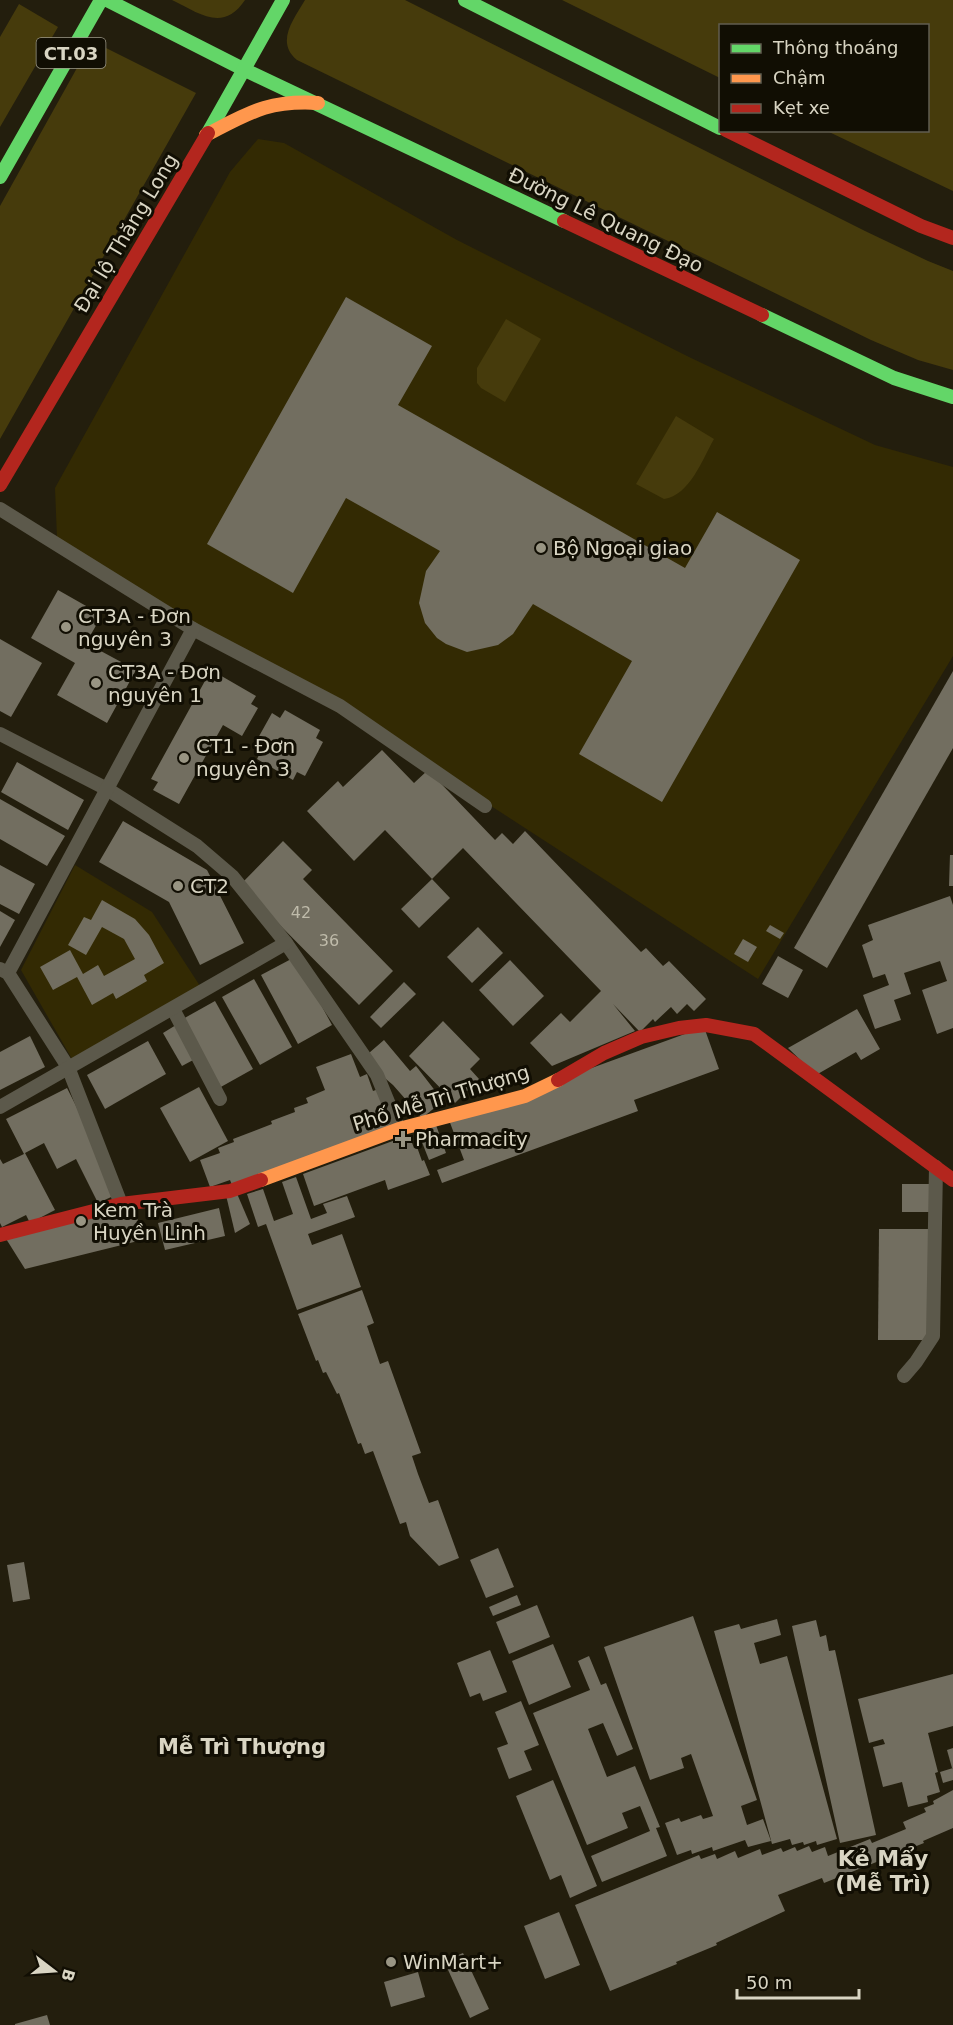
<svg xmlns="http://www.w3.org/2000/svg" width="953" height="2025" viewBox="0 0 953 2025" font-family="'DejaVu Sans',sans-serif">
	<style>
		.built { fill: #332a03 }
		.green { fill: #463b0c }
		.building { fill: #726e60 }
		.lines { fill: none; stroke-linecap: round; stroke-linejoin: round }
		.street { stroke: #5c594b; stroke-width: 14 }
		.fast { stroke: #63d668; stroke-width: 14 }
		.slow { stroke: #ff974d; stroke-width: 14 }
		.jam { stroke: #b3261e; stroke-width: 14 }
		.poi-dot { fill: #999583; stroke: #110e03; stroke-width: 2 }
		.labels { text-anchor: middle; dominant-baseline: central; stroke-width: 6; stroke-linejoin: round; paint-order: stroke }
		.number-label { font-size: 16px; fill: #bfbbaa }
		.shield { fill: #110e03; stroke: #9d9989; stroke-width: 1.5 }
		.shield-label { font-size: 18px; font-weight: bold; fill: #d9d5c3 }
		.street-label { font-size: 20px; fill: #d9d5c3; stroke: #110e03 }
		.poi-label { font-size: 20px; fill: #d9d5c3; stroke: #110e03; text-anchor: start }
		.neighbourhood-label { font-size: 21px; font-weight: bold; fill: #d9d5c3; stroke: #110e03 }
		.quarter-label { font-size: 22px; font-weight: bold; fill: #d9d5c3; stroke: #110e03 }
	</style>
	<rect width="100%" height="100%" fill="#231e0d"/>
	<g class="built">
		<polygon points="258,139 284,143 457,240 689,357 875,445 953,467 953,656 758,979 477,797 196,627 57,538 55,488 230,172"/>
		<polygon points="75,865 152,912 200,986 72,1059 21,970"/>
	</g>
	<g class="green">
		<path d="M172 0H245C223 33 199 13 172 0Z"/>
		<path d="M305 0H405L865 231 928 261 953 271V370L918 360 871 340 297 60C275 42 294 19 305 0Z"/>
		<polygon points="562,0 953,0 953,191 827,131 928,130 928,26 720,26 720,78"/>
		<polygon points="19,4 58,27 0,127 0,37"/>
		<polygon points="92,41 196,93 0,439 0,206"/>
		<polygon points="506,319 541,339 505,402 481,388 477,383 477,368"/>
		<path d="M676 416 714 439C702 460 690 495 664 499L636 484Z"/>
	</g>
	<g class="building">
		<polygon points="346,297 432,346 398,405 685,568 717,512 800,560 662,802 579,754 632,661 533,604 513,634 498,645 467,652 446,644 437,638 425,623 419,603 426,571 440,551 419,539 346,498 293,593 207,544"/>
		<polygon points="58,590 102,615 86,643 136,670 107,723 57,695 75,663 31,638"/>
		<polygon points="0,639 42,663 11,717 0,711"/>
		<polygon points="953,671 953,748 827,968 794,948"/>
		<polygon points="218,674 256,696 251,704 258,708 242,736 223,725 179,804 153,790 158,782 151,779 206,679 213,683"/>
		<polygon points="285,710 320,730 316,738 323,742 305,776 297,772 293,780 257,759 261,751 253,747 272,713 280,718"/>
		<polygon points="382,750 414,783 428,770 495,840 502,833 513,844 525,831 641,952 646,948 663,966 669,961 706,999 694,1011 687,1004 677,1014 671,1007 655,1022 653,1019 640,1032 613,1004 635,1031 552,1066 530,1043 561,1013 570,1022 601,991 463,848 432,879 385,830 354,861 307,811 338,781 343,787"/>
		<polygon points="17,762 84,800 68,830 1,792"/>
		<polygon points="0,799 65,836 47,866 0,839"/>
		<polygon points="123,821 207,870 244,943 200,965 169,902 99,862"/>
		<polygon points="283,841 312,870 303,879 393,971 359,1005 240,885"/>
		<polygon points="950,855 953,855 953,886 949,886"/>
		<polygon points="0,865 35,884 19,914 0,904"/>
		<polygon points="432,879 450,898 419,928 401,909"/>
		<polygon points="950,896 953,905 953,1028 937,1034 922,990 947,981 940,961 904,973 911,994 894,1000 901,1020 875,1029 863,995 889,985 885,974 873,978 862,945 873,940 868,925"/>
		<polygon points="102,900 135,919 149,935 164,963 144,975 147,981 116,999 113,993 92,1005 77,977 53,990 40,967 70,950 83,974 98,965 104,976 135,959 124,939 102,927 86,955 68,945 84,917 91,920"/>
		<polygon points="0,911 15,920 0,947"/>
		<polygon points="770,925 784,933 780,939 766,931"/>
		<polygon points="478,927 503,953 472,983 447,957"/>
		<polygon points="743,939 757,947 748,962 734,954"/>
		<polygon points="778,956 803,970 788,998 762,984"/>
		<polygon points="295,957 332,1025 298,1044 261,975"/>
		<polygon points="510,960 544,996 513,1026 479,990"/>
		<polygon points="254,979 292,1047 260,1065 222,997"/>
		<polygon points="404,982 416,994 381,1028 370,1017"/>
		<polygon points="215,1001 253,1069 219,1088 181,1020"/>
		<polygon points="857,1009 880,1049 861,1060 856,1052 816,1075 788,1048"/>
		<polygon points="443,1021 480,1059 470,1069 479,1079 455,1103 409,1056"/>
		<polygon points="176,1025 195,1059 182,1066 163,1033"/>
		<polygon points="704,1027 719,1069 634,1100 638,1111 442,1183 437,1170 464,1160 449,1120"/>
		<polygon points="30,1036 45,1067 0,1090 0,1052"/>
		<polygon points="384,1040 410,1071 416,1066 443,1101 422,1118 393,1085 380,1074 369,1053"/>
		<polygon points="148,1041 166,1074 105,1109 87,1075"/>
		<polygon points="351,1054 360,1077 367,1074 373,1091 384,1087 398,1124 232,1185 230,1180 210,1187 200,1160 220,1153 218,1148 234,1142 233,1139 272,1124 271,1121 295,1112 294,1108 308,1103 306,1098 325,1090 316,1067"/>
		<polygon points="199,1087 228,1141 190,1162 160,1108"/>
		<polygon points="67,1088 120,1193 98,1203 76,1159 57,1169 44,1143 25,1153 55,1210 30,1223 26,1215 2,1227 0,1223 0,1159 3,1164 24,1154 6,1119"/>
		<polygon points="436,1125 446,1153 429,1160 418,1132"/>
		<polygon points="409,1135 414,1148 417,1147 422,1161 424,1160 430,1175 388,1190 385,1180 314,1206 303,1174"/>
		<polygon points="296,1177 311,1219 327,1213 323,1204 347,1196 355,1217 308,1234 312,1245 342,1234 361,1287 297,1310 266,1224 258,1227 247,1194 263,1189 274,1221 293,1214 282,1182"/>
		<rect x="902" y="1184" width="28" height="28"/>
		<polygon points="235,1189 250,1224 235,1233 225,1191"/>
		<polygon points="134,1203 142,1240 25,1269 3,1234"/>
		<polygon points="219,1208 225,1236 165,1250 158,1223"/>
		<polygon points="879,1229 930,1229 930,1340 878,1340"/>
		<polygon points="362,1290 374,1323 367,1326 380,1364 388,1361 421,1453 412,1456 418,1474 429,1503 438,1500 459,1558 439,1566 410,1536 406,1522 400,1524 373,1451 365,1454 361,1443 358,1444 339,1393 337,1394 326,1372 323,1373 318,1360 316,1361 298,1314"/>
		<polygon points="498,1548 514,1587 486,1598 470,1560"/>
		<polygon points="24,1562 30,1599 13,1602 7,1565"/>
		<polygon points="517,1595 521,1605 493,1616 489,1607"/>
		<polygon points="537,1605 550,1637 509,1654 496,1622"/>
		<polygon points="693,1616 757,1800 741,1806 747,1825 763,1819 771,1841 748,1847 745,1840 713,1851 712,1847 692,1854 691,1850 677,1855 665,1823 679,1818 681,1822 701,1815 703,1819 713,1816 691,1754 681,1758 684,1768 650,1780 604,1647"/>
		<polygon points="777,1619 781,1635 754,1643 760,1664 787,1656 837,1839 817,1845 816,1841 804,1845 803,1842 792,1845 790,1839 772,1844 714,1631 739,1624 741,1629"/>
		<polygon points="816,1620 820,1637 826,1635 829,1651 835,1650 876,1835 840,1843 792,1626"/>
		<polygon points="553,1644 571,1687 529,1705 512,1661"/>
		<polygon points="490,1650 507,1692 483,1701 480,1693 470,1697 457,1663"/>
		<polygon points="589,1656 601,1685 606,1683 633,1749 617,1756 603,1723 588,1729 607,1777 635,1766 660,1827 656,1828 667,1856 602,1882 591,1856 650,1831 640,1806 622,1813 628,1828 587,1845 533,1713 590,1690 578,1661"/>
		<polygon points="953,1674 953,1726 928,1733 938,1772 935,1773 940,1792 927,1796 928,1802 908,1807 902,1782 883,1787 873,1747 885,1744 883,1739 869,1743 858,1699"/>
		<polygon points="521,1701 539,1745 524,1751 532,1770 509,1779 497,1748 508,1744 495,1712"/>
		<polygon points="953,1748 953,1768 952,1768 947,1750"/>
		<polygon points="953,1768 953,1780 943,1783 940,1772"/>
		<polygon points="553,1780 597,1886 570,1898 561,1875 550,1880 516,1796"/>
		<polygon points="953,1790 953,1828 923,1841 924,1843 824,1883 822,1878 778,1895 785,1911 716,1943 717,1945 676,1962 677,1964 610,1991 575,1905 699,1855 701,1859 715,1854 717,1859 735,1851 738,1858 760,1849 762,1855 781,1848 783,1852 795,1847 797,1851 809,1846 812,1852 825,1847 828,1856 870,1839 872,1843 906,1829 903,1822 926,1812 924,1808 934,1804 933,1801"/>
		<polygon points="559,1912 580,1965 545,1979 524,1926"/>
		<polygon points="463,1953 489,2009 470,2018 444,1961"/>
		<polygon points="418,1972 425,1997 391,2007 384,1982"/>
		<polygon points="47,2015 50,2025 15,2025 15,2024"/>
	</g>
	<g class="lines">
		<g class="street">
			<polyline points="0,509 193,629 340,706 485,806"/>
			<polyline points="0,734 107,789 197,846 232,876 286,943 377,1075 399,1129"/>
			<polyline points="0,969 8,973 68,1067 121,1204"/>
			<polyline points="8,973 193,629"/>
			<polyline points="173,1009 220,1099"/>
			<polyline points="0,1107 286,943"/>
			<polyline points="904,1376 916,1362 933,1336 936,1167"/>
		</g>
		<g class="fast">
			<polyline points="107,0 245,70 564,221"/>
			<polyline points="465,0 720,128"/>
			<polyline points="208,133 283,0"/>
			<polyline points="0,177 101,0"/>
			<polyline points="762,315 894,378 953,397"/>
		</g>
		<g class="slow">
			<path d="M206 135C249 113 267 100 318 103"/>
			<polyline points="261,1180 399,1129 525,1096 558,1080"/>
		</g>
		<g class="jam">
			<polyline points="726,130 921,226 953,238"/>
			<polyline points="564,221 762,315"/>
			<polyline points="0,485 208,133"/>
			<polyline points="558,1080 604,1053 641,1037 679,1028 706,1025 754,1034 953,1180"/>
			<polyline points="0,1235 121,1204 230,1191 261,1180"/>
		</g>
	</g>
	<g class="poi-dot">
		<circle cx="541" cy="548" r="6"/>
		<circle cx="66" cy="627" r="6"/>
		<circle cx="96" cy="683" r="6"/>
		<circle cx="184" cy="758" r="6"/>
		<circle cx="178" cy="886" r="6"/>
		<path d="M400 1130h6v6h6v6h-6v6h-6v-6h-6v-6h6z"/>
		<circle cx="81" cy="1221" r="6"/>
		<circle cx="391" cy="1962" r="6"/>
	</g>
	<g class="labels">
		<g class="number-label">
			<text x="301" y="912">42</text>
			<text x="329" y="940">36</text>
		</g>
		<rect class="shield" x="36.5" y="38" width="69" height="30" rx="4.5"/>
		<g class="shield-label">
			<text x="71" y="53">CT.03</text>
		</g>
		<g class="street-label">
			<text transform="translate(606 220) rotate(26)">Đường Lê Quang Đạo</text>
			<text transform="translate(126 233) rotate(-59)">Đại lộ Thăng Long</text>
			<text transform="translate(441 1098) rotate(-17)">Phố Mễ Trì Thượng</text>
		</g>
		<g class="poi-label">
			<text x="553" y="548">Bộ Ngoại giao</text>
			<text x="78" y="616">CT3A - Đơn<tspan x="78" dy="23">nguyên 3</tspan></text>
			<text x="108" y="672">CT3A - Đơn<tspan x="108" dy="23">nguyên 1</tspan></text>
			<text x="196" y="746">CT1 - Đơn<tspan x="196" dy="23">nguyên 3</tspan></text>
			<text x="190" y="886">CT2</text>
			<text x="415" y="1139">Pharmacity</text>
			<text x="93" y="1210">Kem Trà<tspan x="93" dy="23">Huyền Linh</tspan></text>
			<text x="403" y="1962">WinMart+</text>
		</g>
		<g class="neighbourhood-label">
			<text x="242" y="1747">Mễ Trì Thượng</text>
		</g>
		<g class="quarter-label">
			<text x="883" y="1858">Kẻ Mẩy<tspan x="883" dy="25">(Mễ Trì)</tspan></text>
		</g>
	</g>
	<rect x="719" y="24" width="210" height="108" fill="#110e03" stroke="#615e50" stroke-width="1.5"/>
	<rect x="731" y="44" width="30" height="9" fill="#63d668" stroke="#615e50" stroke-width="1.5"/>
	<text x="773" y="54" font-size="18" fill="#d9d5c3">Thông thoáng</text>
	<rect x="731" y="74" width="30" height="9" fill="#ff974d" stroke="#615e50" stroke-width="1.5"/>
	<text x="773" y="84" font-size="18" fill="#d9d5c3">Chậm</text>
	<rect x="731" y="104" width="30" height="9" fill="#b3261e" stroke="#615e50" stroke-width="1.5"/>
	<text x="773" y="114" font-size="18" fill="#d9d5c3">Kẹt xe</text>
	<g transform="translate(54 1971) rotate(107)" stroke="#110e03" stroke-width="4.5" paint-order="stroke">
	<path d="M0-4.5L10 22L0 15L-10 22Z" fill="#d9d5c3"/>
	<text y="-9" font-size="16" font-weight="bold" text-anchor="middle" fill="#d9d5c3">B</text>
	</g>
	<path d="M737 1989v9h122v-9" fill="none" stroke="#d9d5c3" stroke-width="3"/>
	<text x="746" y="1989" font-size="18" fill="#d9d5c3" stroke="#110e03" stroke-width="4.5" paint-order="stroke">50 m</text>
</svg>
